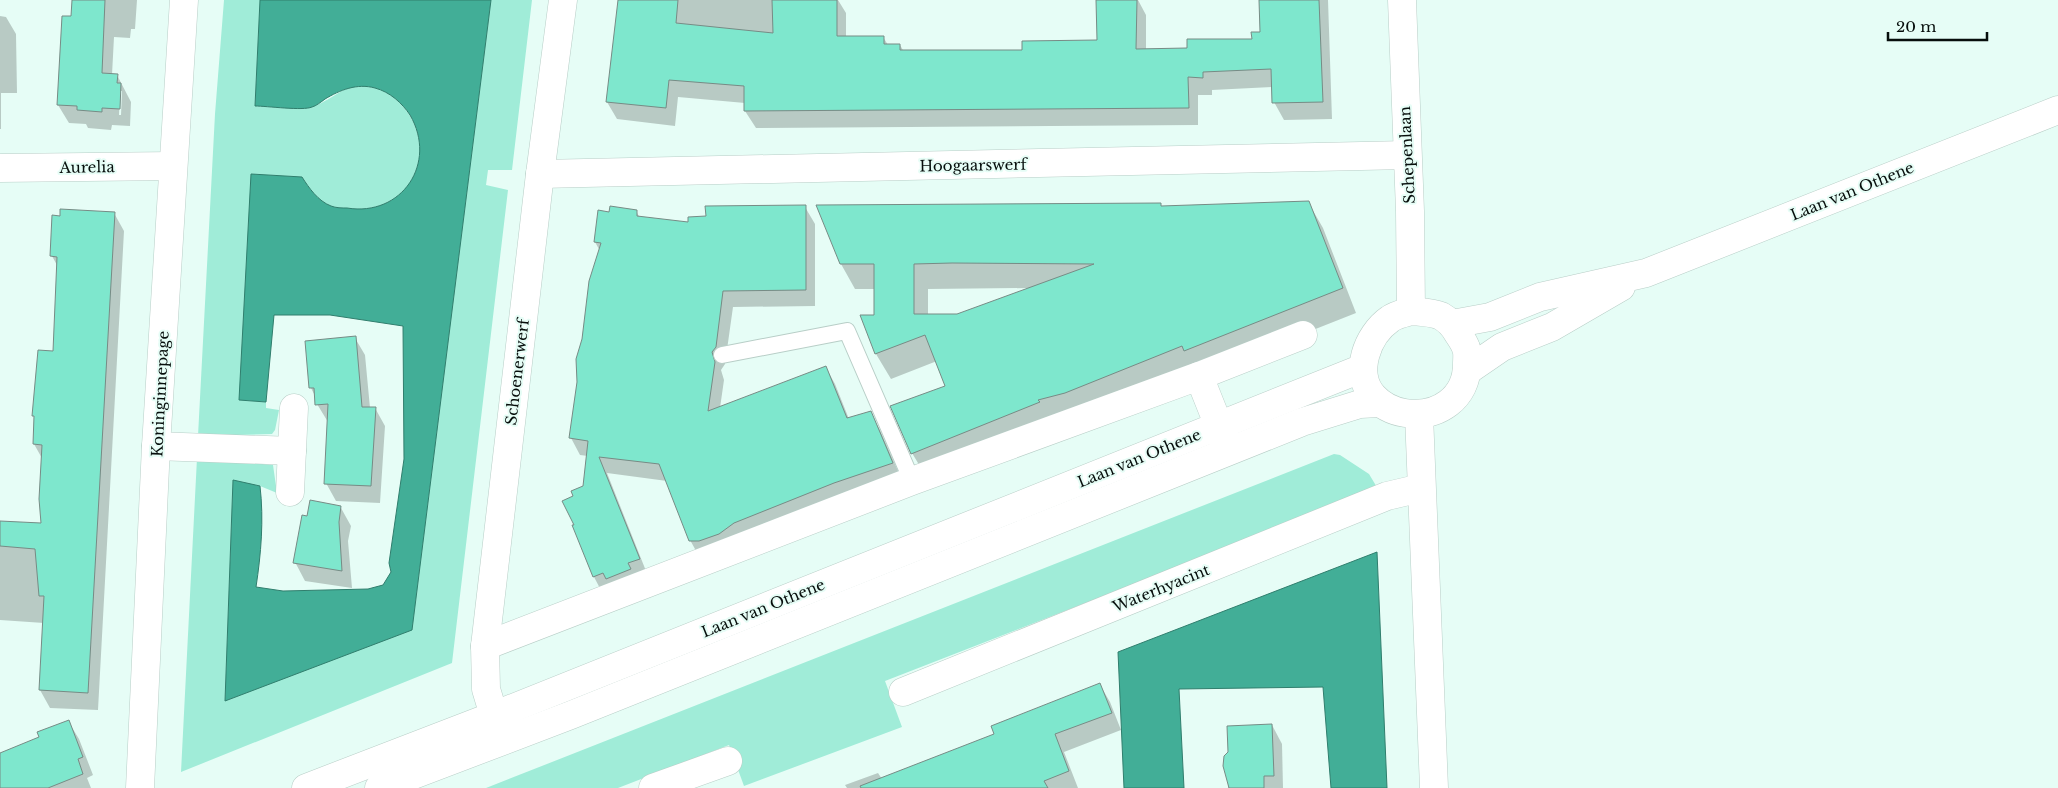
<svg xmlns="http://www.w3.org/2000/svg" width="2058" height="788" viewBox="0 0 2058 788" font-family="'Libre Baskerville',serif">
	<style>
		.green { fill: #a0ecd8 }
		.water { fill: #42ae97; stroke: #307e6d }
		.shadow { fill: #0003; fill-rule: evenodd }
		.building { fill: #7ee7cd; stroke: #778b85; fill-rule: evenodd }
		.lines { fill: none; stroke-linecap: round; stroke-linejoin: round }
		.service-casing { stroke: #b8cec7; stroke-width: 18 }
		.minor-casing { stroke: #b8cec7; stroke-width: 29 }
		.tertiary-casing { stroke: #b8cec7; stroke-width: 29 }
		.service { stroke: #fff; stroke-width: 16 }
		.minor { stroke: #fff; stroke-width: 28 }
		.tertiary { stroke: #fff; stroke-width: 28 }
		.labels { text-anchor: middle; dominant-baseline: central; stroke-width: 4; stroke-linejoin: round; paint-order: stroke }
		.street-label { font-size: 15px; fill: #070e0c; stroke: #e6fdf6 }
	</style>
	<rect width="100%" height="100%" fill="#e6fdf6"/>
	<g class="green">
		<path d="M224 0H260L255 106C267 106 303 111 312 107 336 99 345 80 375 88 390 92 402 103 410 116 438 164 402 217 346 208 342 208 336 208 331 206 318 201 309 188 302 177L240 400 266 402V408L279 410 275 430 272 434 198 436 215 114Z"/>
		<polygon points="491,0 532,0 512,170 488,170 486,185 508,190 452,663 181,772 197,458 273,465 277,493 260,486 233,481 225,701 412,629"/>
		<polygon points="1334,454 1340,455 1369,474 1378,489 885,681 902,727 744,786 729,745 618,788 486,788"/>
	</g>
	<g class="water">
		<path d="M260 0H491L412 630 225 701 233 480 260 486C264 520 261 554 256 587L283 591 368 589 383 585 391 572 389 563 404 459 403 326 330 315H274L266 402 239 400 251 174 302 177C309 188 318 201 331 206 336 208 342 208 347 208 402 217 438 163 410 115 402 103 390 92 375 88 357 83 340 90 325 99 321 102 316 106 312 107 303 111 267 106 255 106Z"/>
		<polygon points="1377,552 1387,788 1331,788 1323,687 1179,689 1184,788 1124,788 1118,652"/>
	</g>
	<g class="shadow">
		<path d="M73 0H137L135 29H131L130 38 114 37 112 75H117L131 102 130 126 112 125 111 130 88 128 86 124 69 123 58 105 72 18ZM120 91H122L121 115H119Z"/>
		<polygon points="620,0 838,0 846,13 846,37 883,37 888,45 900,45 904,52 1023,51 1098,41 1097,0 1138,0 1146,15 1146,50 1188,49 1253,40 1261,33 1260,0 1328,0 1332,119 1284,120 1274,102 1273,87 1212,90 1212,95 1198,95 1198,125 756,128 745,111 745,103 678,97 675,126 617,119 607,102"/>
		<polygon points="0,16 6,17 16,34 17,93 1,93 1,129 0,129"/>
		<path d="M1308 202 1323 228 1356 313 1199 375 927 478 912 453 946 386 937 361 891 379 876 354 861 316H876V289H855L841 264 1161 207ZM1030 288 958 316H928V289Z"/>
		<polygon points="805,207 815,224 815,306 733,307 725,364 721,370 724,380 720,408 826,368 835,384 849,419 870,413 880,430 902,480 700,558 690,540 667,481 607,473 648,576 603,594 594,577 573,526 576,526 575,497 584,487 588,456 580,455 571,438 583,339 600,251 595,242 610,213 636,211 640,218 689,224"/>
		<polygon points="114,213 124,231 98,710 50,708 40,690 44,623 0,620 0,522 42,525 43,460 34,444 35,419 33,415 54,352 58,267 52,256 61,217"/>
		<polygon points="355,338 365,355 370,408 375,408 385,426 380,503 336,501 326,483 328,422 317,404 316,398 311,388 307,342"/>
		<polygon points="341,508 351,526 348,541 352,588 305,581 295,562 308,518"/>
		<polygon points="1100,685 1110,702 1121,730 1064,752 1078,788 847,788 845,785 878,773 882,779 996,735"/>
		<polygon points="68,721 79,739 93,775 87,778 91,788 0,788 0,754 41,738"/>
		<polygon points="1272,725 1282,744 1283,788 1228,788 1228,778"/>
	</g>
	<g class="building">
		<polygon points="72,0 105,0 102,73 118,74 117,83 121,83 120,109 102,108 102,112 77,110 77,106 57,105 62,16 71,16"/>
		<polygon points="618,0 678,0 676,23 773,33 772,0 837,0 837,36 884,36 884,44 900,44 900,50 1022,50 1022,41 1097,40 1096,0 1137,0 1136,49 1187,48 1187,39 1252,39 1251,32 1260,32 1259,0 1319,0 1323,102 1272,103 1271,69 1203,72 1203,78 1188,77 1189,108 744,111 744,86 669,80 666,108 606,102"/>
		<path d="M1309 201 1343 288 1184 351 1182 346 1065 393 1038 400 1040 402 911 454 890 406 945 386 925 335 875 354 860 315H874V264H840L816 205 1161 203V206ZM914 264 952 263 1094 264 957 314H914Z"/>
		<polygon points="806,205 806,290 723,291 716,347 712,352 715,362 708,411 826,366 847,418 871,411 893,463 834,483 734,523 719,534 699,541 689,541 659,464 599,457 640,559 628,563 631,569 606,579 603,573 593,577 572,525 574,525 562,501 573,496 571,491 583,486 588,441 569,438 577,382 576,359 582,339 589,281 601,243 594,242 598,210 609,212 610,206 637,210 637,216 688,222 688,217 706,216 705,206"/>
		<polygon points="60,209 115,212 88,693 39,690 44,596 39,596 35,549 0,546 0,521 41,523 39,499 42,445 33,444 34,416 32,416 38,350 53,351 57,257 50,256 52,215 60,216"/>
		<polygon points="356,336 362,407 376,407 371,486 324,484 328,404 315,405 314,388 309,388 305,341"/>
		<polygon points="310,500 341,506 339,522 342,571 293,563 302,515 307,516"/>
		<polygon points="1100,683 1112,713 1055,734 1069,771 1044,781 1048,788 861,788 860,786 994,734 991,726"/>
		<polygon points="69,720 83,757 78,759 83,774 48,788 0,788 0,753 39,737 37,732"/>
		<polygon points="1272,724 1274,776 1264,776 1264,788 1229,788 1223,766 1224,756 1228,752 1227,726"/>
	</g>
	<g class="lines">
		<g class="service-casing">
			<polyline id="service" points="722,355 847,331 912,481"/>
		</g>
		<g class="minor-casing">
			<g id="minor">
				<polyline points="1402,0 1410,211 1411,311"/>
				<polyline points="0,168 173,166"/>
				<polyline points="540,174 1407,155"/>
				<polyline points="1199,376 1228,449"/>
				<polyline points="1419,415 1434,788"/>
				<polyline points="156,446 292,451"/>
				<polyline points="290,492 294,408"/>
				<polyline points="485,646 912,481 1199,376 1303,335"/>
				<polyline points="903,692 1387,496 1421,488"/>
				<polyline points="501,739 486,689 485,646 540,174 563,0"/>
				<polyline points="140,788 156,446 184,0"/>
				<polyline points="653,788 728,761"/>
			</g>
		</g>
		<g class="tertiary-casing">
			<g id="tertiary">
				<path d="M1411 311C1420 312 1432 312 1441 316 1448 320 1453 325 1457 332 1460 337 1464 342 1466 348 1468 353 1467 359 1467 364 1467 398 1438 418 1405 413 1392 411 1382 406 1373 396 1353 373 1367 335 1390 319 1395 315 1404 313 1411 311Z"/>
				<polyline points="1452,324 1490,317 1540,297 1646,273 2058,110"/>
				<polyline points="1467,371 1502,347 1552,327 1621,287"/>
				<polyline points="306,788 493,716 1363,368"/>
				<polyline points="379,788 571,715 1302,422 1360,404 1379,403"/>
			</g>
		</g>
		<use href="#service" class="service"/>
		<use href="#minor" class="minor"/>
		<use href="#tertiary" class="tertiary"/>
	</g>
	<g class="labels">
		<g class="street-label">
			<text transform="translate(1407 155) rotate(-93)">Schepenlaan</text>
			<text transform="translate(973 165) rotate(-1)">Hoogaarswerf</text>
			<text transform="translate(87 167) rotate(-1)">Aurelia</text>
			<text transform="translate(1852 191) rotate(-22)">Laan van Othene</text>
			<text transform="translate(517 372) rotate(-83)">Schoenerwerf</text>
			<text transform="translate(160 394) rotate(-87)">Koninginnepage</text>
			<text transform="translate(1139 458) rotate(-22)">Laan van Othene</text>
			<text transform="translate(1161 588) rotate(-22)">Waterhyacint</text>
			<text transform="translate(763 608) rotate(-22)">Laan van Othene</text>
		</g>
	</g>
	<path d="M1888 32v8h99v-8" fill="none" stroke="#070e0c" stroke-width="2.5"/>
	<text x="1896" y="32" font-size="15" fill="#070e0c" stroke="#e6fdf6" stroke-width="4" paint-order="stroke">20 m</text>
</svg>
